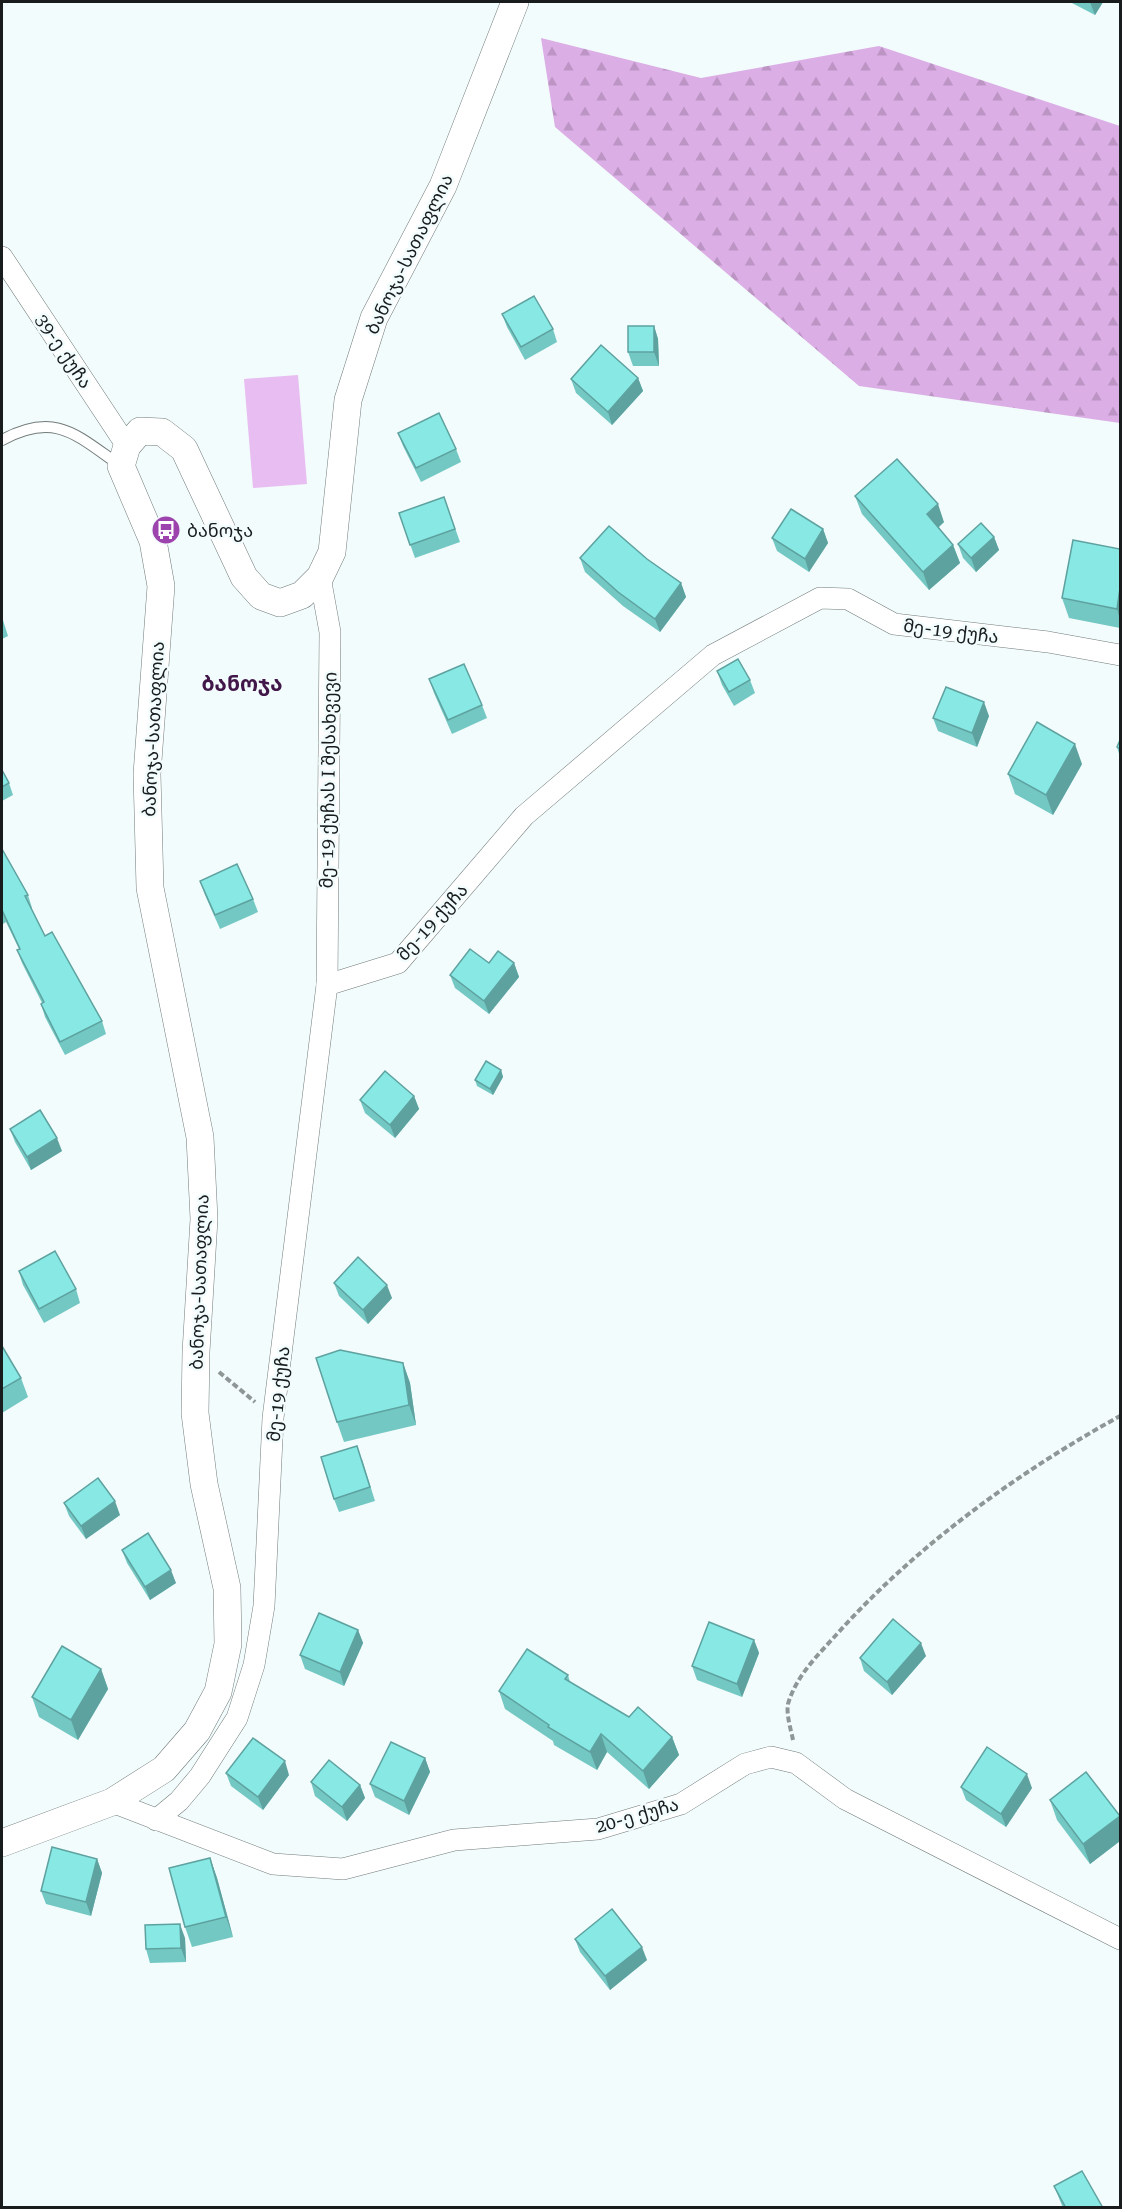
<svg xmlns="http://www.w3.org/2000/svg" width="1122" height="2209" viewBox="0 0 1122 2209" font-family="'Roboto Serif','Noto Sans Georgian',serif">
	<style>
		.forest { fill: url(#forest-firs) }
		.pitch { fill: #e8bdf1 }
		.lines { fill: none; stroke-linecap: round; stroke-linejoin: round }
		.service-casing { stroke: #727b7a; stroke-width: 12 }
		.minor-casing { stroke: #727b7a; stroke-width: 22 }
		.tertiary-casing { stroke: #727b7a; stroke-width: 28 }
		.path { stroke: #8f9696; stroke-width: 4; stroke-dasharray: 6 3; stroke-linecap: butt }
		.service { stroke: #fff; stroke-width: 10 }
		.minor { stroke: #fff; stroke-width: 21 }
		.tertiary { stroke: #fff; stroke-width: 27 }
		.wall { fill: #74c8c4 }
		.shaded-wall { fill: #5ea2a0 }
		.building { fill: #87e8e4; stroke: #5ea2a0; stroke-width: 1.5 }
		.labels { text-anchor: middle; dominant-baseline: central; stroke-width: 5; stroke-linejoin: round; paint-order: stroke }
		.street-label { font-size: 18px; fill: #181c1c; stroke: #f2fcfc }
		.poi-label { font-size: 18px; fill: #181c1c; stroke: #f2fcfc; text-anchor: start }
		.quarter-label { font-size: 21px; font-weight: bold; fill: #411649; stroke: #f2fcfc }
	</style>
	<defs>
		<pattern id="forest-firs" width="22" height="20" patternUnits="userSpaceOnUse" patternTransform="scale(1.5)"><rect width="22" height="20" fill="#dcaee6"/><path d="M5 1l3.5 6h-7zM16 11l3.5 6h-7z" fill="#bc95c5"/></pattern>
	</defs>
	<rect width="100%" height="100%" fill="#f2fcfc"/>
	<polygon class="forest" points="541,38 701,78 879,46 1120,126 1120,423 859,386 555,127"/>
	<polygon class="pitch" points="298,375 307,484 253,488 244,379"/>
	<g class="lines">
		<g class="service-casing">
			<path id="service" d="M2 440C56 411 76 435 121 466"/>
		</g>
		<g class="minor-casing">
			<g id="minor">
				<polyline points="2,257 127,446"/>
				<polyline points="320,577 330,632 327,985"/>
				<polyline points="112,1802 273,1864 343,1869 454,1840 598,1829 681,1804 745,1764 771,1757 796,1763 845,1799 1120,1939"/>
				<polyline points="156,1820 179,1801 200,1776 237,1718 254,1665 264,1606 273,1418 327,985 398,963 524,816 713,655 820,598 848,599 894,624 1048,642 1120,655"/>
			</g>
		</g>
		<g class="tertiary-casing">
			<polyline id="tertiary" points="2,1843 112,1802 164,1769 197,1731 218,1692 228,1644 227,1588 204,1484 195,1413 196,1352 204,1219 200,1137 150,888 147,774 161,586 153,541 121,466 127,446 140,431 162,432 184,449 244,577 261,596 280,603 302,595 320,577 332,552 348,400 374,318 443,186 515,2"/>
		</g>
		<g class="path">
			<polyline points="219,1372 255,1402"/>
			<path d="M793 1740C791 1730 786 1714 788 1704 796 1676 818 1655 837 1634 916 1546 1017 1473 1120 1416"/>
		</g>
		<use href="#service" class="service"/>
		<use href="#minor" class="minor"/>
		<use href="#tertiary" class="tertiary"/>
	</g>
	<g class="wall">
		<polygon points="1070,2 1103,2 1095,15"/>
		<polygon points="502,314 553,329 557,342 525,360 507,327"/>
		<polygon points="654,326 658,339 659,366 633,366 628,352"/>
		<polygon points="638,378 643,391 612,425 576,393 571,379"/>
		<polygon points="398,433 456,449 461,462 421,482 403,446"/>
		<polygon points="855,496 944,522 938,528 953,545 960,563 929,590 862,514"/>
		<polygon points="444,497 460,542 415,558 399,513"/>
		<polygon points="823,529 828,543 809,572 777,551 772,538"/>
		<polygon points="994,537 999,550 976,572 963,558 958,544"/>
		<polygon points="1120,549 1120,628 1069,618 1062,598"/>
		<polygon points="580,558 647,559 681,583 686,597 660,632 623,606 585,572"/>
		<polygon points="2,617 8,636 2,639"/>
		<polygon points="717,671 750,680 755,693 734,706 722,685"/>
		<polygon points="429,679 482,705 487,718 452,734 434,693"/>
		<polygon points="989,716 977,747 938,731 933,718"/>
		<polygon points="1120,740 1120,757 1117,747"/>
		<polygon points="1082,764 1053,815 1015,794 1008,774"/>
		<polygon points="2,770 9,783 13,795 2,801"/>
		<polygon points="2,849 28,895 32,908 31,908 45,936 102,1021 106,1034 65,1055 45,1017 41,1004 42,1003 22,963 17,950 19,949 6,922 3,924 2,921"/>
		<polygon points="200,881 253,899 258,912 220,929 205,895"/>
		<polygon points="489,963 514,963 519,977 489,1014 455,988 450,975"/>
		<polygon points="501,1070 503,1077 493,1095 477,1086 475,1080"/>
		<polygon points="414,1096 419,1109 395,1138 365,1113 360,1100"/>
		<polygon points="10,1129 62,1151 31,1170 15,1142"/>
		<polygon points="19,1271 76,1289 80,1303 44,1323 23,1285"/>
		<polygon points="334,1283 392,1298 368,1324 339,1296"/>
		<polygon points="2,1346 21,1378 28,1397 2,1413"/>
		<polygon points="403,1363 410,1383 416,1425 344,1442 337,1422"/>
		<polygon points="362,1459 375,1501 339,1512 334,1499"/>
		<polygon points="64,1503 120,1515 86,1539 69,1516"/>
		<polygon points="122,1550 176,1583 150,1600 127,1563"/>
		<polygon points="358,1630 363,1643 344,1686 305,1669 300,1655"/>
		<polygon points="754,1640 759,1653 742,1697 697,1680 692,1666"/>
		<polygon points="926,1656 892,1695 864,1671 860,1658"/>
		<polygon points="101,1669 108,1689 78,1740 39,1717 32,1697"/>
		<polygon points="568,1675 570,1682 629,1717 672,1737 679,1755 649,1789 607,1752 597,1770 554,1745 553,1741 505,1709 499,1691"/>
		<polygon points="425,1758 430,1772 409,1815 375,1797 370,1784"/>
		<polygon points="226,1773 289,1775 263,1810 231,1786"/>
		<polygon points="311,1782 360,1785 365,1798 347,1821 315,1796"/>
		<polygon points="961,1787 1032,1788 1006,1827 966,1800"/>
		<polygon points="1050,1800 1120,1818 1120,1841 1090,1864 1057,1820"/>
		<polygon points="210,1858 217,1878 233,1937 192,1947 185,1927"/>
		<polygon points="97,1859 102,1873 91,1916 46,1904 41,1891"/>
		<polygon points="185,1938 186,1962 150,1963 146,1949"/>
		<polygon points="575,1939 647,1960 610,1990 580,1952"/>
		<polygon points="1054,2186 1103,2208 1063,2208"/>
	</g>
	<g class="shaded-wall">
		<polygon points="1090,2 1103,2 1095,15"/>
		<polygon points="654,326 658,339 659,366 654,352"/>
		<polygon points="638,378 643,391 612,425 608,412"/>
		<polygon points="938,504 944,522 933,532 927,514"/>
		<polygon points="823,529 828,543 809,572 805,559"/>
		<polygon points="994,537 999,550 976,572 971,558"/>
		<polygon points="953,545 960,563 929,590 923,572"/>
		<polygon points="681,583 686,597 660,632 655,619"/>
		<polygon points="1120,588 1120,620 1117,609"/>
		<polygon points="984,702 989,716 977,747 972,733"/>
		<polygon points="1075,744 1082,764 1053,815 1046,795"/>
		<polygon points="514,963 519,977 489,1014 484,1001"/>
		<polygon points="501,1070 503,1077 493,1095 490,1089"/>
		<polygon points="414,1096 419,1109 395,1138 390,1125"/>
		<polygon points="57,1138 62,1151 31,1170 27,1157"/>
		<polygon points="387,1285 392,1298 368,1324 363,1310"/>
		<polygon points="403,1363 410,1383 416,1425 409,1405"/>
		<polygon points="115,1501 120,1515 86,1539 81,1526"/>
		<polygon points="171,1570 176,1583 150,1600 145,1587"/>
		<polygon points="358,1630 363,1643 344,1686 340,1672"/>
		<polygon points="754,1640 759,1653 742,1697 737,1684"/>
		<polygon points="921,1643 926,1656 892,1695 887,1682"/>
		<polygon points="101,1669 108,1689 78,1740 71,1720"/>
		<polygon points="601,1734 607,1752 597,1770 590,1752"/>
		<polygon points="672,1737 679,1755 649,1789 643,1771"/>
		<polygon points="425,1758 430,1772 409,1815 404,1801"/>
		<polygon points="285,1761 289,1775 263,1810 258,1797"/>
		<polygon points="1027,1774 1032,1788 1006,1827 1001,1814"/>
		<polygon points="360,1785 365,1798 347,1821 342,1807"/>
		<polygon points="1120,1816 1120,1841 1090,1864 1083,1844"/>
		<polygon points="210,1858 217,1878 233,1937 226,1917"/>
		<polygon points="97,1859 102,1873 91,1916 86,1902"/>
		<polygon points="180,1924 185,1938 186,1962 181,1948"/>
		<polygon points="642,1947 647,1960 610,1990 605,1976"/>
	</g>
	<g class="building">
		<polygon points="534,296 553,329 521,347 502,314"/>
		<rect x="628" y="326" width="26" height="26"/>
		<polygon points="601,345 638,378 608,412 571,379"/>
		<polygon points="439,413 456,449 416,468 398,433"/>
		<polygon points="897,459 938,504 927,514 953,545 923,572 855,496"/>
		<polygon points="444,497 455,529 410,545 399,513"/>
		<polygon points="791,509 823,529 805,559 772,538"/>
		<polygon points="981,523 994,537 971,558 958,544"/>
		<polygon points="609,526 647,559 681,583 655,619 618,592 580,558"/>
		<polygon points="1073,540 1120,549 1120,588 1117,609 1062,598"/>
		<polygon points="738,659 750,680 729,692 717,671"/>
		<polygon points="464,664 482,705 448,720 429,679"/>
		<polygon points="946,687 984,702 972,733 933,718"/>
		<polygon points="1037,722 1075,744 1046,795 1008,774"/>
		<polygon points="1120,740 1120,749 1117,747"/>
		<polygon points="2,770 9,783 2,787"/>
		<polygon points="2,849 28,895 25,896 45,936 52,932 102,1021 60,1042 41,1004 44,1002 17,950 20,949 2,910"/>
		<polygon points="237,864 253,899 215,915 200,881"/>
		<polygon points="470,949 489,963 498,951 514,963 484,1001 450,975"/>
		<polygon points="486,1061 501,1070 490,1089 475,1080"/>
		<polygon points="385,1071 414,1096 390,1125 360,1100"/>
		<polygon points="40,1110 57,1138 27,1157 10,1129"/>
		<polygon points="55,1251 76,1289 39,1309 19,1271"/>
		<polygon points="358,1257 387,1285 363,1310 334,1283"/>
		<polygon points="2,1346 21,1378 2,1389"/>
		<polygon points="340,1350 403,1363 409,1405 337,1422 316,1358"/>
		<polygon points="357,1446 370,1487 334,1499 321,1457"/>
		<polygon points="98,1478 115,1501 81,1526 64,1503"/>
		<polygon points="148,1533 171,1570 145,1587 122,1550"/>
		<polygon points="319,1613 358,1630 340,1672 300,1655"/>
		<polygon points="893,1619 921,1643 887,1682 860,1658"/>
		<polygon points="709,1622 754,1640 737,1684 692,1666"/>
		<polygon points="62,1646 101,1669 71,1720 32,1697"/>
		<polygon points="527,1649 568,1675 565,1679 629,1717 638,1707 672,1737 643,1771 601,1734 590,1752 548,1727 549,1725 499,1691"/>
		<polygon points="253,1738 285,1761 258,1797 226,1773"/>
		<polygon points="391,1742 425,1758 404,1801 370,1784"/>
		<polygon points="987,1747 1027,1774 1001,1814 961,1787"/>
		<polygon points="329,1760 360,1785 342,1807 311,1782"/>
		<polygon points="1086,1772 1120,1816 1083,1844 1050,1800"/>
		<polygon points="52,1847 97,1859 86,1902 41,1891"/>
		<polygon points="210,1858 226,1917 185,1927 169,1868"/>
		<polygon points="612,1909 642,1947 605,1976 575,1939"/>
		<polygon points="180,1924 181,1948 146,1949 145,1925"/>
		<polygon points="1082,2171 1103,2208 1066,2208 1054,2186"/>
	</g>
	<defs>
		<g id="bus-disc" transform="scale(1.5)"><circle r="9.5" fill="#9c43ae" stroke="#f2fcfc"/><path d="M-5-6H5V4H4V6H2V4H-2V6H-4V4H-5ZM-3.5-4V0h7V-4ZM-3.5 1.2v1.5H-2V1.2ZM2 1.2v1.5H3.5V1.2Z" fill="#fff"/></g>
	</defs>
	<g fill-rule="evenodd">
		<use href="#bus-disc" x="166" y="530"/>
	</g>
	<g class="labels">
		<g class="street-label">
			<text transform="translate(409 254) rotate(-64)">ბანოჯა-სათაფლია</text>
			<text transform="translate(64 351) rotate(56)">39-ე ქუჩა</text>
			<text transform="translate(951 631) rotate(7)">მე-19 ქუჩა</text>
			<text transform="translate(153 729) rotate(-87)">ბანოჯა-სათაფლია</text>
			<text transform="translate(328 780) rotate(-89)">მე-19 ქუჩას I შესახვევი</text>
			<text transform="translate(432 922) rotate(-48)">მე-19 ქუჩა</text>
			<text transform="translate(199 1282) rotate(-88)">ბანოჯა-სათაფლია</text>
			<text transform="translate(278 1394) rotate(-84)">მე-19 ქუჩა</text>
			<text transform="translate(637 1815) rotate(-16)">20-ე ქუჩა</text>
		</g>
		<g class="poi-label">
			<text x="187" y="530">ბანოჯა</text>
		</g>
		<g class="quarter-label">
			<text x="242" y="684">ბანოჯა</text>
		</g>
	</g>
	<rect width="1122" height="2209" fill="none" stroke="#181c1c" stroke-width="6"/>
</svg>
